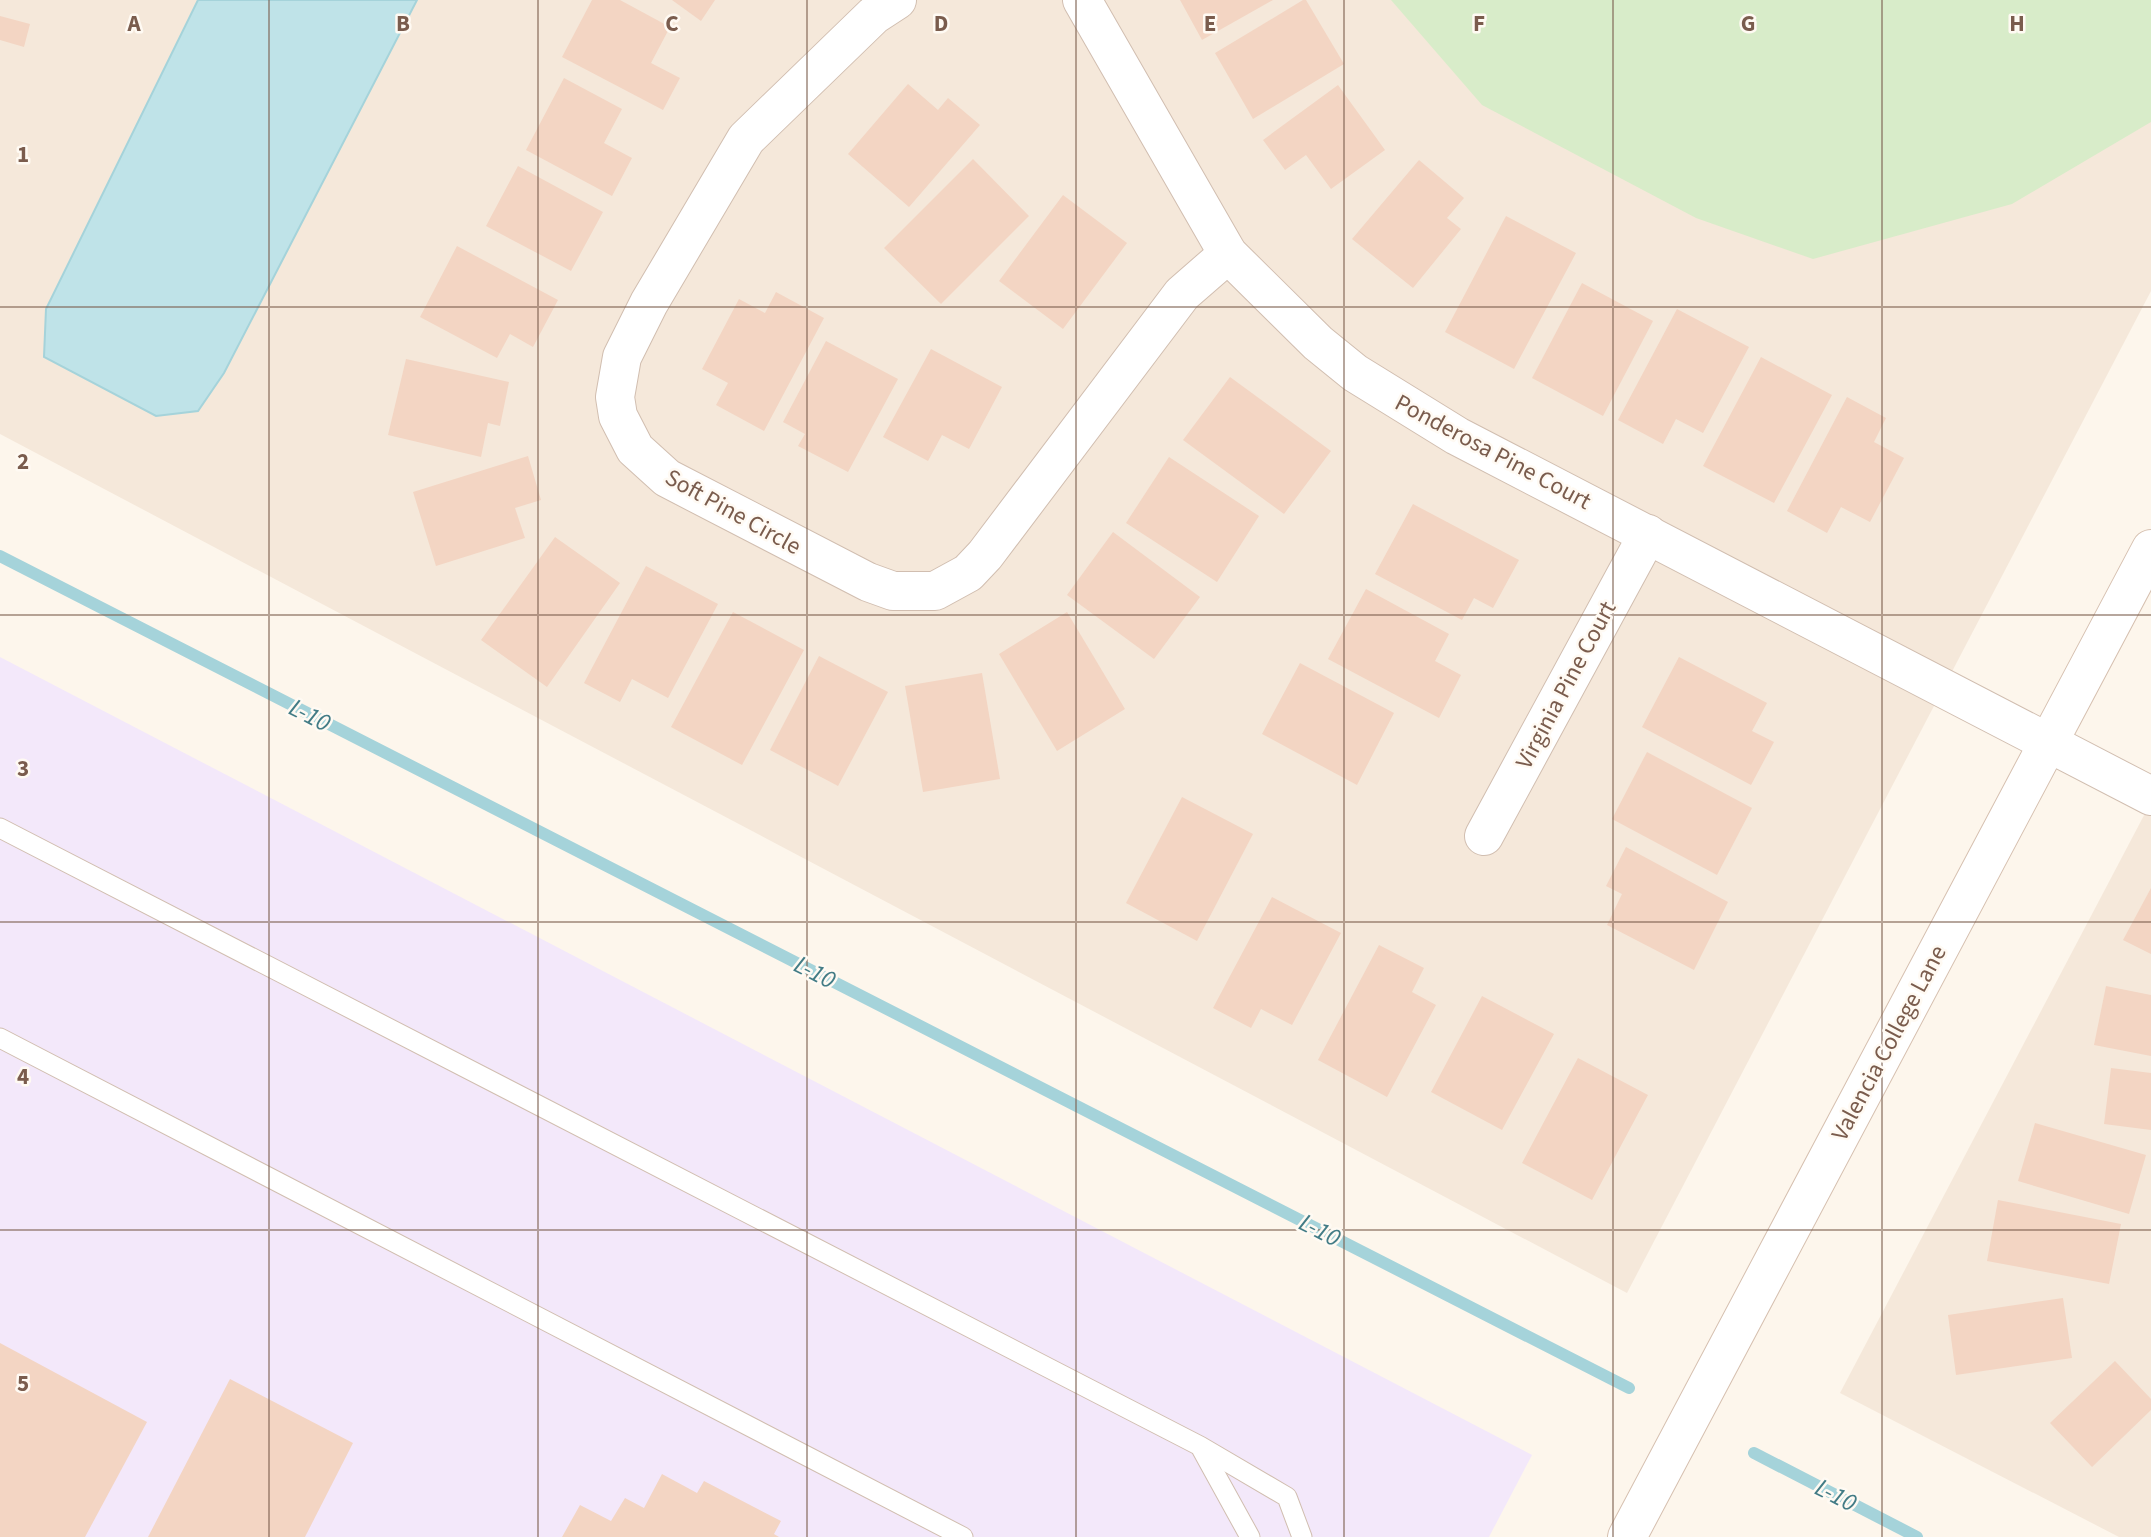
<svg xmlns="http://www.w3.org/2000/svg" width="2151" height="1537" viewBox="0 0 2151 1537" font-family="'Source Sans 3',sans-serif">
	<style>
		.residential { fill: #f5e8da }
		.education { fill: #f3e8fa }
		.green { fill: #d8ecc9 }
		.water { fill: #bfe3e8; stroke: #a5d3da; stroke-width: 2 }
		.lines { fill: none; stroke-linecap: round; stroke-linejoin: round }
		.stream { stroke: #a5d3da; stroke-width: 12 }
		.building { fill: #f3d5c3 }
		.lane-casing { stroke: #d1beb0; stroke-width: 21 }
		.street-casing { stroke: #d1beb0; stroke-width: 40 }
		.secondary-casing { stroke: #d6c0b0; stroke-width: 40 }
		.lane { stroke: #fff; stroke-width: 19 }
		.street { stroke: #fff; stroke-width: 38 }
		.secondary { stroke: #fff; stroke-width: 38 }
		.grid { fill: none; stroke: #7a5c4d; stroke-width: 2; stroke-opacity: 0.55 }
		.labels { text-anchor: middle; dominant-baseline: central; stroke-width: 5; stroke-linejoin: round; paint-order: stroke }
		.street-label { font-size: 24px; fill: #7a5c4d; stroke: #fffaf3 }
		.water-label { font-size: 26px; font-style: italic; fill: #437c86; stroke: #fffaf3 }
		.grid-label { font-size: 23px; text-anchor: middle; font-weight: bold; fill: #7a5c4d; stroke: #fffaf3; stroke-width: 5; stroke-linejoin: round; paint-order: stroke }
	</style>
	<rect width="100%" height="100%" fill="#fdf6ec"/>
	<g class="residential">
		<polygon points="0,0 2091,0 2151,37 2151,291 1627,1293 0,434"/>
		<polygon points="2151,802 2151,1537 2119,1537 1840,1393"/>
	</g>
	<polygon class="education" points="0,657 1532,1455 1489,1537 0,1537"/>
	<polygon class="green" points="1391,0 2151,0 2151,122 2012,204 1813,259 1696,218 1482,105"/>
	<polygon class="water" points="198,0 417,0 224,373 198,411 156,416 44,357 46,309"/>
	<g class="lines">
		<g class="stream">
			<polyline points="0,556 1629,1388"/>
			<polyline points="1754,1453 1917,1537"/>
		</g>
	</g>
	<g class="building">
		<polygon points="592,0 620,0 670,27 651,63 680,78 663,110 562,57"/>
		<polygon points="672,0 715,0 701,21"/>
		<polygon points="1180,0 1273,0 1202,40"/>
		<polygon points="1303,0 1306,0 1344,64 1253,119 1215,53"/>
		<polygon points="0,16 30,24 24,47 0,40"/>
		<polygon points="564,78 622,109 604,143 632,158 612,196 526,150"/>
		<polygon points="908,84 938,110 948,98 980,125 909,207 848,154"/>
		<polygon points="1338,85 1385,150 1331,189 1306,155 1285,170 1263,140"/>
		<polygon points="973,159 1029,216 941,304 884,248"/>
		<polygon points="1419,160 1464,198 1447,218 1461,229 1413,288 1352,239"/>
		<polygon points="518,166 603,212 571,271 486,226"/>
		<polygon points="1063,195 1127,243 1063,329 999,281"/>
		<polygon points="1506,216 1576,253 1514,369 1445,332"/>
		<polygon points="457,246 558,300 533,347 510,334 497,358 420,317"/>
		<polygon points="1582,283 1653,321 1603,416 1532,378"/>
		<polygon points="776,292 824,318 764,431 716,405 728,383 702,369 739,299 765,313"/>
		<polygon points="1677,309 1749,347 1703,433 1676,419 1663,444 1618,420"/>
		<polygon points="826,341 898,379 848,472 798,446 805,434 783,422"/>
		<polygon points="931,349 1002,387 969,449 942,435 928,461 883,437"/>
		<polygon points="1761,357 1832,395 1774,503 1703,466"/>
		<polygon points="406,359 509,382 500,426 488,423 481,457 388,435"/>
		<polygon points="1230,377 1331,451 1284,514 1183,440"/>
		<polygon points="1847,397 1886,418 1874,442 1904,458 1870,522 1841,507 1827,533 1787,511"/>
		<polygon points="528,456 541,500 515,508 525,538 436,566 413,492"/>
		<polygon points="1169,457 1259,516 1217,582 1126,523"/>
		<polygon points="1413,504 1519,560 1493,608 1474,598 1462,620 1375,574"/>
		<polygon points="1113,532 1200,597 1154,659 1067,595"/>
		<polygon points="555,537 620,583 547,687 481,640"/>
		<polygon points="646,566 718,604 668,698 632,679 620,702 584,683"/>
		<polygon points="1366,589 1449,634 1435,661 1461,675 1439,718 1328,659"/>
		<polygon points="733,612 804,650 742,765 671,727"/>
		<polygon points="1067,612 1125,709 1057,751 999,654"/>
		<polygon points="819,656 888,692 838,786 770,750"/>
		<polygon points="1679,657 1767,703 1752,731 1774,742 1751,785 1642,727"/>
		<polygon points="1300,663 1394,713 1357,785 1262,734"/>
		<polygon points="982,673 1000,779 923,792 905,686"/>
		<polygon points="1647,752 1752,808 1717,875 1612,819"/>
		<polygon points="1182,797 1253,834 1197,941 1126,903"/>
		<polygon points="1626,847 1728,902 1694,970 1607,925 1622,894 1606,886"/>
		<polygon points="2151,888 2151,954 2123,940"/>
		<polygon points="1272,897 1341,933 1292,1025 1261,1009 1251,1028 1213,1008"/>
		<polygon points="1379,945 1424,968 1412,992 1436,1005 1387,1097 1318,1060"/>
		<polygon points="2106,986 2151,995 2151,1056 2094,1045"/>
		<polygon points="1482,996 1554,1034 1502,1130 1431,1092"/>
		<polygon points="1578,1058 1648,1095 1592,1200 1522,1163"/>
		<polygon points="2111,1068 2151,1073 2151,1130 2104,1124"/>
		<polygon points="2035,1123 2146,1155 2129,1214 2018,1181"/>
		<polygon points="1998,1200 2121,1224 2109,1284 1987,1261"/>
		<polygon points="2063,1298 2072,1358 1956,1375 1948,1315"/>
		<polygon points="0,1343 147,1422 85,1537 0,1537"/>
		<polygon points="2115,1361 2151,1399 2151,1410 2092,1467 2050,1423"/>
		<polygon points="230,1379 353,1443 305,1537 148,1537"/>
		<polygon points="662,1474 697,1493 704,1481 781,1521 774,1534 779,1537 562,1537 580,1505 611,1521 625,1498 644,1508"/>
	</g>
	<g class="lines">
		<g class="lane-casing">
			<g id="lane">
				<polyline points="0,828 1200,1446 1287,1497 1302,1537"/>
				<polyline points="0,1038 963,1537"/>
				<polyline points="1202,1450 1250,1537"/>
			</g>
		</g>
		<g class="street-casing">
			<g id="street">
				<polyline points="897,0 874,15 746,139 649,303 622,357 615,397 618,416 635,449 667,478 868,582 893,591 935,591 968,573 985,555 1182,294 1228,254"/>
				<polyline points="1082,0 1228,254 1318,343 1355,373 1457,436 2151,796"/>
				<polyline points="1484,836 1648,534"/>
			</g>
		</g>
		<g class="secondary-casing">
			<polyline id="secondary" points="1627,1537 2151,549"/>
		</g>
		<use href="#lane" class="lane"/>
		<use href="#street" class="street"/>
		<use href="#secondary" class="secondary"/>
	</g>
	<path class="grid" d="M269 0V1537M538 0V1537M807 0V1537M1076 0V1537M1344 0V1537M1613 0V1537M1882 0V1537M0 307H2151M0 615H2151M0 922H2151M0 1230H2151"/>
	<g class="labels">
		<g class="street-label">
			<text transform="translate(1493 452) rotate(28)">Ponderosa Pine Court</text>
			<text transform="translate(733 512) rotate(29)">Soft Pine Circle</text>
			<text transform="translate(1566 685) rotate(-62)">Virginia Pine Court</text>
			<text transform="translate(1889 1043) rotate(-62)">Valencia College Lane</text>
		</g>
		<g class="water-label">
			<text transform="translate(310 715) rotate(27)">L-10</text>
			<text transform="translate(815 972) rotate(27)">L-10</text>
			<text transform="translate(1320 1230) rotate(27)">L-10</text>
			<text transform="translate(1836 1495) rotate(27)">L-10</text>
		</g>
	</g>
	<g class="grid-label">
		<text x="134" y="31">A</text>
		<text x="403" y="31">B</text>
		<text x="672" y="31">C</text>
		<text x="941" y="31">D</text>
		<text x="1210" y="31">E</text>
		<text x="1479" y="31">F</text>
		<text x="1748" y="31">G</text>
		<text x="2017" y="31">H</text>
		<text x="23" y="162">1</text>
		<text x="23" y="469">2</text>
		<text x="23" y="776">3</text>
		<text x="23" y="1084">4</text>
		<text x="23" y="1391">5</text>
	</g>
</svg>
